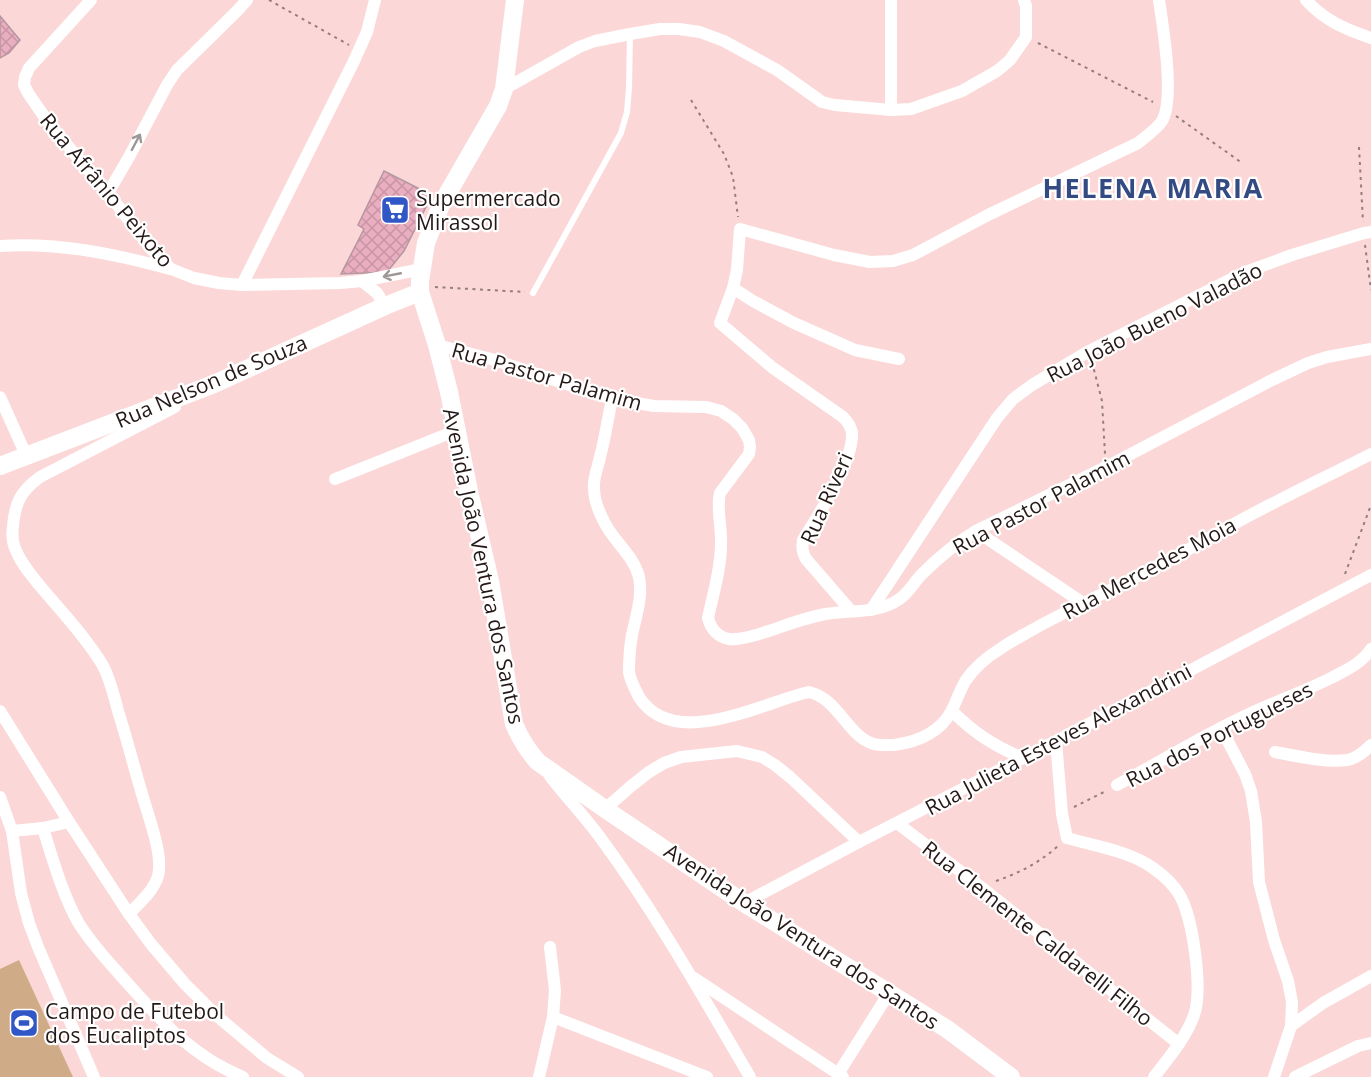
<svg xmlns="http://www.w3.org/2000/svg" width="1371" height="1077" viewBox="0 0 1371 1077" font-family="'Open Sans',sans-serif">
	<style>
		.grass { fill: #cfab87 }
		.building { fill: url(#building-cross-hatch); stroke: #b697a1; stroke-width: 1.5 }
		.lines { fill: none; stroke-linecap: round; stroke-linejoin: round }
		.path { stroke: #957d7c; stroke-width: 2; stroke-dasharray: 3 4.5; stroke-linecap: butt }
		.lane { stroke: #fff; stroke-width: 6 }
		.street { stroke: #fff; stroke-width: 12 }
		.secondary { stroke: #fff; stroke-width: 18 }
		.oneway { stroke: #9d9897 }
		.labels { text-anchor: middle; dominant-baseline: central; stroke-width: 4.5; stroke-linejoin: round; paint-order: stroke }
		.street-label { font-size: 21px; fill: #251918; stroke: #fff }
		.poi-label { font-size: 21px; fill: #251918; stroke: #fff; text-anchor: start }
		.district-label { font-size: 27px; font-weight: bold; letter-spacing: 1.5px; fill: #334a83; stroke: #fff }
	</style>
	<defs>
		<pattern id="building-cross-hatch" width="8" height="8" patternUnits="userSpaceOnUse" patternTransform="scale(1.5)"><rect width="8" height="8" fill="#eaaec1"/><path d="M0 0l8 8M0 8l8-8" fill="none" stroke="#c995a5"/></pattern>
	</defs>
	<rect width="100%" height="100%" fill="#fbd8d7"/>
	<polygon class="grass" points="19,960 73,1077 0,1077 0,969"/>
	<g class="building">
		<polygon points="0,16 20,40 9,53 0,58"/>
		<polygon points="384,171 432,195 404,251 387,272 341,274 364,229 358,225"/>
	</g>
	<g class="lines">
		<g class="path">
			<polyline points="269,0 349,45"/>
			<polyline points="1038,43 1153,102"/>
			<polyline points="691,100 724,154 733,177 738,217"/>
			<polyline points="1176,116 1242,163"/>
			<polyline points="1359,147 1363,222"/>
			<polyline points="1365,245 1371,290"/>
			<polyline points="435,287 525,292"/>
			<polyline points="1092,362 1102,401 1105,454"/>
			<polyline points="1345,574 1371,505"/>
			<polyline points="1074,807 1106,791"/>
			<path d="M996 881C1019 873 1039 863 1058 846"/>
		</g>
		<polyline class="lane" points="533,293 621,133 627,112 629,88 630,34"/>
		<g class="street">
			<polyline points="91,0 29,68 25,77 24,85 28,93 50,125 108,193 152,250 171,269 194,278 219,283 242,285 340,283 362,281 422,269"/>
			<path d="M1306 0C1325 21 1345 29 1371 38"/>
			<polyline points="504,89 579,47 595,41 630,34 660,29 679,29 700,32 724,41 777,70 822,102 835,105 891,110 911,109 962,91 997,71 1010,60 1026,37 1026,6 1024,0"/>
			<polyline points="891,110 891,0"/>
			<polyline points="108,193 129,157 167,85 177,70 238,10 247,0"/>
			<path d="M0 246C58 242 115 254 170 269"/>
			<polyline points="362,281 377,293 385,306"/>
			<polyline points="242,285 354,61 367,32 375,0"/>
			<polyline points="733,288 753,301 794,323 855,350 899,359"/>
			<path d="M437 345 491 359 612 399 654 406 706 407 721 411 733 419 742 428 749 440 750 447 749 454 720 493C716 508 722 528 721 544 721 569 713 594 708 618 711 629 718 637 729 639 738 640 748 637 756 635 780 628 802 618 826 614 849 610 877 614 898 600 908 594 914 582 922 574 939 557 956 543 976 531L1106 467 1270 381 1308 363 1327 357 1371 349"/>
			<polyline points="0,397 26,455"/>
			<path d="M612 399C608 418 605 438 600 457 598 467 593 478 594 488 594 502 600 515 607 527 617 544 634 557 639 577 643 597 636 615 632 635 630 646 629 660 629 672 630 680 635 689 639 697 674 752 763 702 809 692 837 698 847 734 871 743 878 746 887 745 894 745 917 742 939 733 951 712 956 702 960 690 966 680 975 667 987 657 1000 649 1012 640 1026 634 1039 626 1077 606 1115 588 1153 568 1183 553 1212 536 1241 520 1284 497 1328 476 1371 454"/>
			<polyline points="335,479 455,431"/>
			<polyline points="976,531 1083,603"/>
			<polyline points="871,610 997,418 1013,399 1032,385 1089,351 1243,273 1292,255 1364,233 1371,232"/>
			<path d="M851 611 806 559C802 552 802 548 803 540 818 516 854 460 852 433 851 426 848 422 843 417L773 368 720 323 733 288 737 270 740 229 834 255 870 262 893 261 913 255 988 215 1138 143C1146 136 1156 130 1162 121 1175 99 1163 27 1159 0"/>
			<polyline points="0,711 69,822 129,914 151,944 185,984 218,1017 267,1058 298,1077"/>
			<path d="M952 711C974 733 994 746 1023 758"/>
			<polyline points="1221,728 1245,774 1251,791 1256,822 1259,882 1274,940 1288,981 1292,1002 1291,1026 1274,1077"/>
			<path d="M1056 741 1062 814 1067 838C1095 846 1129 851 1153 868 1163 875 1173 884 1179 894 1193 916 1203 990 1194 1015 1187 1036 1168 1059 1154 1077"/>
			<path d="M1275 752C1297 756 1325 763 1347 760 1356 759 1364 752 1371 745"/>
			<path d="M550 776C567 798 586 818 602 840 657 915 703 997 750 1077"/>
			<path d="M1117 785C1160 762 1202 736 1247 715 1274 702 1303 692 1331 678 1346 670 1361 664 1371 649"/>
			<polyline points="0,797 12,831 43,828 69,822"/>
			<polyline points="605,809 630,787 649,772 664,763 681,757 737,751 762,757 775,765 790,777 859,842"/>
			<polyline points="897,823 981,887 1179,1044"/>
			<path d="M43 828C53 860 62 893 78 922 90 942 106 959 121 976 158 1017 190 1056 243 1077"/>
			<polyline points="12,831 21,893 29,923 38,947 94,1077"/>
			<polyline points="744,903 859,842 1056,741 1371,575"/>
			<path d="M129 914C141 901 158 887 159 870 161 849 148 815 142 794 134 767 127 739 118 711 114 696 110 678 102 664 85 636 61 611 40 586 31 575 20 562 15 548 12 541 12 533 13 526 15 502 21 491 40 477L175 407"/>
			<polyline points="694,978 843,1077"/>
			<polyline points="553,1017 707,1077"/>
			<polyline points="1291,1026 1323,1003 1371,976"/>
			<polyline points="838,1074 889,993"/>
			<polyline points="539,1077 553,1017 555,990 550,947"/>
			<polyline points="1295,1077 1358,1046 1371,1043"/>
		</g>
		<g class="secondary">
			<path d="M515 0 504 89 498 106 441 205 426 243 420 281V292L437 345 449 392 469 491 490 581 514 724C520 738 527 750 538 762L605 809 744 903 947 1029 1011 1077"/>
			<polyline points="0,466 214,384 385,306 420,292"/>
		</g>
	</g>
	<defs><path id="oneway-shaft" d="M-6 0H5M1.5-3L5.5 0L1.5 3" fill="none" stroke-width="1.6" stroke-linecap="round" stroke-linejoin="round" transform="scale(1.5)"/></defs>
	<g class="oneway">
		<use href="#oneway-shaft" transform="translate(136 142) rotate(-62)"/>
		<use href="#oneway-shaft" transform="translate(392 275) rotate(169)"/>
	</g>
	<defs>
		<g id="supermarket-square" transform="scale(1.5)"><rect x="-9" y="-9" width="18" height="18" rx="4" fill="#3156c6" stroke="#fff"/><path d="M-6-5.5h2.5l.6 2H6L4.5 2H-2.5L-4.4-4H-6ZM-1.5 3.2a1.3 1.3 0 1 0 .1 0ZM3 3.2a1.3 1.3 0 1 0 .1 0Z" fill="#fff"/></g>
		<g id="stadium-square" transform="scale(1.5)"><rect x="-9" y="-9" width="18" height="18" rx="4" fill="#3156c6" stroke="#fff"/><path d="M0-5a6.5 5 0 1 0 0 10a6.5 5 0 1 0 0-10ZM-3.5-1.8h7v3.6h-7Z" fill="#fff"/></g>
	</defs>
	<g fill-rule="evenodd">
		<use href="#supermarket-square" x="395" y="210"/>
		<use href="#stadium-square" x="24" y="1023"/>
	</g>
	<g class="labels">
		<g class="street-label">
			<text transform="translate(107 190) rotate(50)">Rua Afrânio Peixoto</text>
			<text transform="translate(1154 322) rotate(-27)">Rua João Bueno Valadão</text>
			<text transform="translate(547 376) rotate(16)">Rua Pastor Palamim</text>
			<text transform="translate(211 381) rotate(-23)">Rua Nelson de Souza</text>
			<text transform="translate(826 498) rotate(-66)">Rua Riveri</text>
			<text transform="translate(1041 502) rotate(-28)">Rua Pastor Palamim</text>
			<text transform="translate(484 566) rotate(78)">Avenida João Ventura dos Santos</text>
			<text transform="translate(1149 568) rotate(-28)">Rua Mercedes Moia</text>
			<text transform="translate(1219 734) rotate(-27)">Rua dos Portugueses</text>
			<text transform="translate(1058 739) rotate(-28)">Rua Julieta Esteves Alexandrini</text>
			<text transform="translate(1038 933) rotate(38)">Rua Clemente Caldarelli Filho</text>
			<text transform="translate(802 936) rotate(33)">Avenida João Ventura dos Santos</text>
		</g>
		<g class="poi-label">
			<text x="416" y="198">Supermercado<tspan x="416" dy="24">Mirassol</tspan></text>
			<text x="45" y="1011">Campo de Futebol<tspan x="45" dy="24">dos Eucaliptos</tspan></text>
		</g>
		<g class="district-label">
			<text x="1153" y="187">HELENA MARIA</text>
		</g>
	</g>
</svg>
